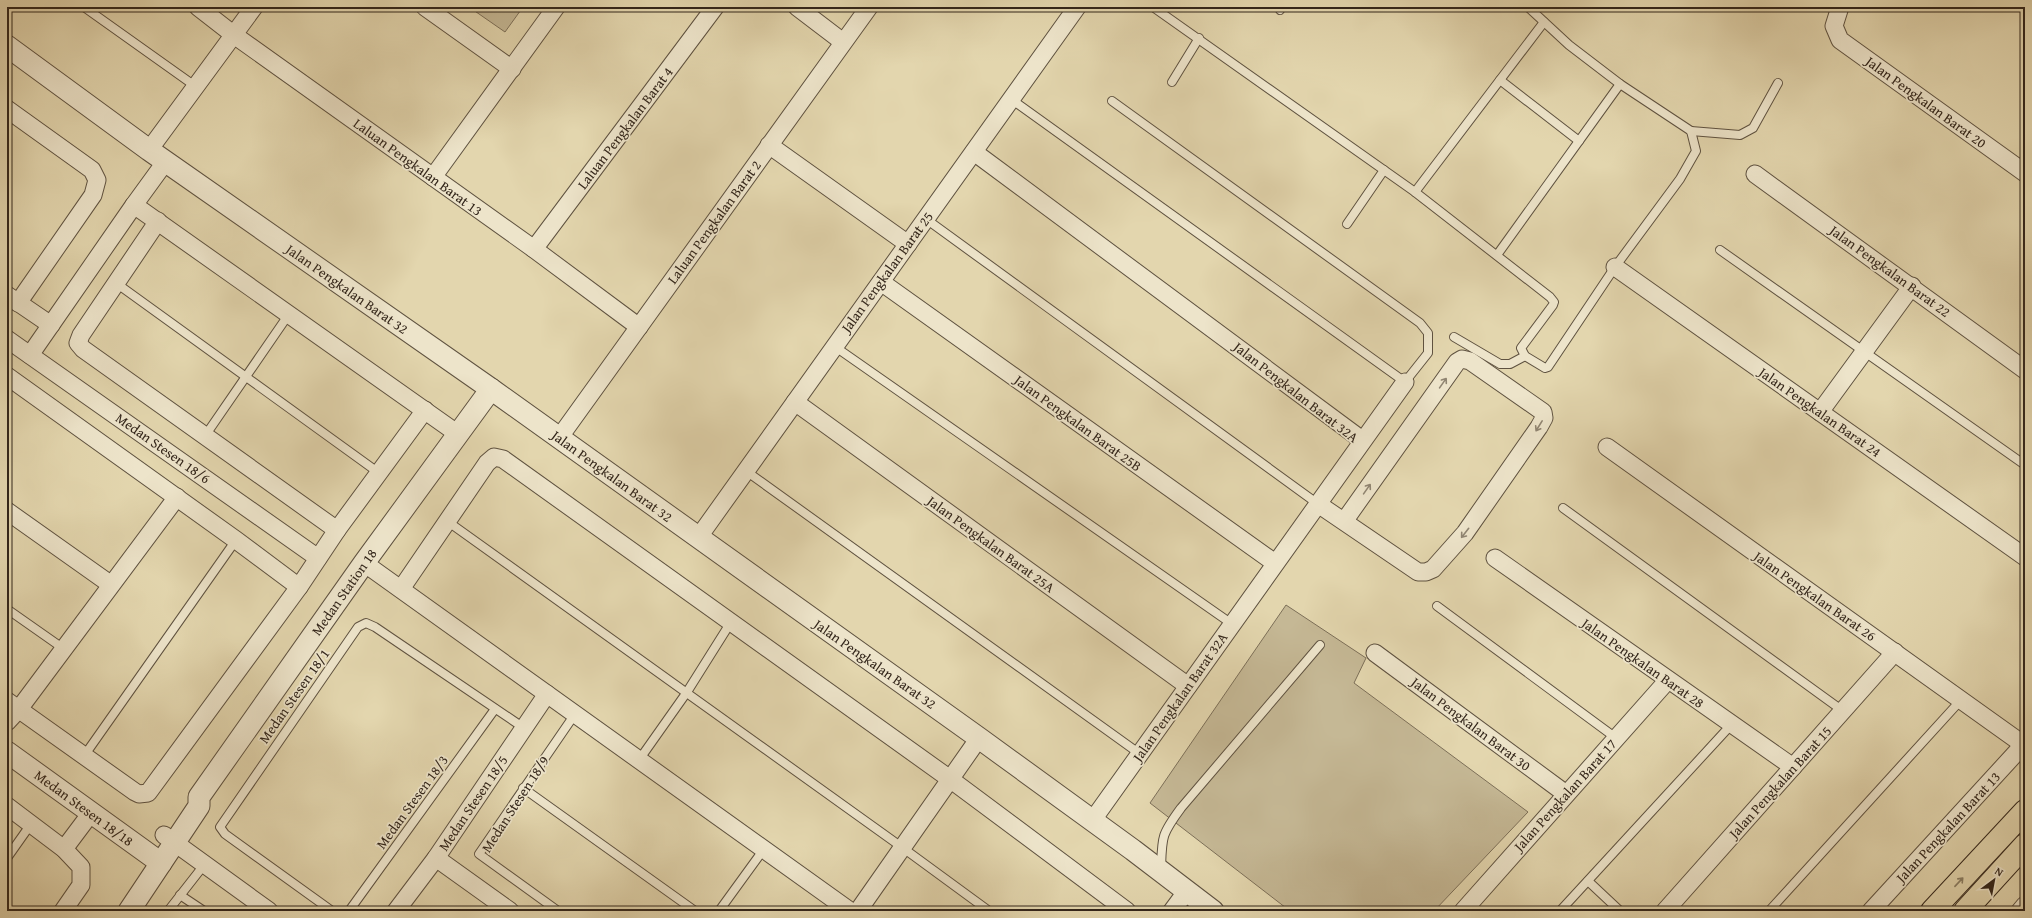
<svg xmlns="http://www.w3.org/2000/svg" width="2032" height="918" viewBox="0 0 2032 918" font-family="'Gentium Book Plus',serif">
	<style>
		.green { fill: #c5b895; stroke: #7c6f58 }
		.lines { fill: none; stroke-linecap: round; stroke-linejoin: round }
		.service-casing { stroke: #5f5240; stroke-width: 10 }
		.minor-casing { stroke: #5f5240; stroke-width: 19 }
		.tertiary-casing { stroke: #5f5240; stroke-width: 23 }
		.primary-casing { stroke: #33261b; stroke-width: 24 }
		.service { stroke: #ede4ca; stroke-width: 8 }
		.minor { stroke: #ede4ca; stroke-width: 17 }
		.tertiary { stroke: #ede4ca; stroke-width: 21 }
		.primary { stroke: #e3d6ae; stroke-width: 22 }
		.oneway { stroke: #908572 }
		.oneway2 { stroke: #8b7e64 }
		.labels { text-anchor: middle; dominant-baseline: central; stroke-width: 3.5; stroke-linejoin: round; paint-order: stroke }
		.street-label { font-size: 14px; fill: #33261b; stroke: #ede4ca }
	</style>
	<rect width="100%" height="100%" fill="#e3d6ae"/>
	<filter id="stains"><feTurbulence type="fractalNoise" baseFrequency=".005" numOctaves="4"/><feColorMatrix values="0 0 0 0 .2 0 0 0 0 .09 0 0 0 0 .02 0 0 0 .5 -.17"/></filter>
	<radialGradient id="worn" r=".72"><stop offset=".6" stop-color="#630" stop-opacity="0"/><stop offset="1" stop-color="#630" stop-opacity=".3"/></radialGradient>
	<g class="green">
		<polygon points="469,7 523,7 505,32"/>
		<polygon points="1286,605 1366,658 1354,683 1528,812 1434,911 1290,911 1150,803"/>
	</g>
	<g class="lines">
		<g class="service-casing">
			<g id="service">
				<polyline points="84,7 195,86"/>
				<polyline points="1153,7 1415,192 1550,297 1554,302 1553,305 1521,348 1525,356 1545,368 1548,367 1615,267 1680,179 1696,151 1691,131 1620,84 1569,45 1528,7"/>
				<polyline points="1280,10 1282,7"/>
				<polyline points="1500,80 1579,141"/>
				<polyline points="1172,82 1199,38"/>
				<polyline points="1011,99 1405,382 1428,353 1428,333 1420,323 1112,101"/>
				<polyline points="1691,131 1740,135 1753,128 1778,83"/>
				<polyline points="1415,192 1544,22"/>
				<polyline points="926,219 1318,504"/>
				<polyline points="1347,224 1384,170"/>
				<polyline points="1720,250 2025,465"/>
				<polyline points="1497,255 1620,84"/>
				<polyline points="116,283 379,473"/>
				<polyline points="1454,337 1500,364 1510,364 1525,356"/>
				<polyline points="834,346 1232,624"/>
				<polyline points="205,436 289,314"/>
				<polyline points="746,471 1140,754"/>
				<polyline points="1563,508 1843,711"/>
				<polyline points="447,521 903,848 989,911"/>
				<polyline points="1437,606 1616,738"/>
				<polyline points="7,609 64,649"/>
				<polyline points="84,756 236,540"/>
				<polyline points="639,760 687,692 731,622"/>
				<polyline points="523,788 695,911"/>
				<polyline points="7,858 31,824"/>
				<path d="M1161 869C1162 837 1161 835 1181 808L1320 645"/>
				<polyline points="1588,881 1620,911"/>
				<polyline points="180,895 204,911"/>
				<polyline points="168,911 204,865"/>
				<polyline points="332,911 225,834 220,827 358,627 366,623 375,627 524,728"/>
				<polyline points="349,911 495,709"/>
				<polyline points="558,911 479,854 575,714"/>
				<polyline points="719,911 764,849"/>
				<polyline points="1560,911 1731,725"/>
				<polyline points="1769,911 1961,700"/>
			</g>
		</g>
		<g class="minor-casing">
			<g id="minor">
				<polyline points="198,7 234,35 534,249 639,327"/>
				<polyline points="425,7 512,69"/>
				<polyline points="797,7 843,42"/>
				<polyline points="1840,7 1834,26 1840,40 2025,173"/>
				<polyline points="7,109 92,170 97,180 93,195 18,303"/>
				<polyline points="769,145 908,244"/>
				<polyline points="149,150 254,7"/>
				<polyline points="974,152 1362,440"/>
				<polyline points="1755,174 2025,370"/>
				<polyline points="433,177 556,7"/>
				<polyline points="134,205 458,434"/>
				<polyline points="158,221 81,335 78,343 83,349 337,530"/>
				<polyline points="534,249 715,7"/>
				<polyline points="1615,267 2025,557"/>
				<polyline points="881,282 1275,563"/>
				<polyline points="7,295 51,325"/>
				<polyline points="7,339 318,558"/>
				<polyline points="30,355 134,205 166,161"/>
				<polyline points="7,376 236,540 299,587"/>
				<polyline points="795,402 1188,686"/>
				<polyline points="1820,412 1912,286"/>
				<polyline points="559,438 869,7"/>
				<polyline points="1607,447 2024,745"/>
				<polyline points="1318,504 1418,572 1426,572 1433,569 1465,533 1539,427 1544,418 1543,412 1470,361 1462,359 1457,362 1345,520"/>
				<polyline points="7,511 110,584"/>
				<polyline points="698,538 1077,7"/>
				<polyline points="1495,558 1793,767"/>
				<polyline points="364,563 850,911"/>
				<polyline points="401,589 487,463 494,457 503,459 950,779 1127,911"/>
				<polyline points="1375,653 1566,794"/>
				<polyline points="7,701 135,792 139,794 148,793 299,587 337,530 425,410"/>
				<polyline points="7,722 19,709 177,497"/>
				<polyline points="7,806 64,849 81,867 81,885 63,911"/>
				<polyline points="1092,821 1405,382"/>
				<polyline points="164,835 269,911"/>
				<polyline points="64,849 91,813"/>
				<polyline points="436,858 510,911"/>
				<polyline points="396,911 436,858 547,694"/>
				<polyline points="858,911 979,738"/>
				<polyline points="1172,911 1186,892"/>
				<polyline points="1463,911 1668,680"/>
				<polyline points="1665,911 1895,652"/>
				<polyline points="1871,911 2025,743"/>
				<polyline points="2020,911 2025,905"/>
			</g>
		</g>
		<g class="tertiary-casing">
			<g id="tertiary">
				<polyline points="7,46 149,150 491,389 979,738 1133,850 1213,911"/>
				<polyline points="7,752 161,863"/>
				<polyline points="129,911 199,806 199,797 364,563 491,389"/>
			</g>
		</g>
		<g class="primary-casing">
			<g id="primary">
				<polyline points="1932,911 2025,811"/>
				<polyline points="1965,911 2025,845"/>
			</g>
		</g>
		<use href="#service" class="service"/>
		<use href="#minor" class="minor"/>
		<use href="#tertiary" class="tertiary"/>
		<use href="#primary" class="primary"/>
	</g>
	<defs><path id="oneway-shaft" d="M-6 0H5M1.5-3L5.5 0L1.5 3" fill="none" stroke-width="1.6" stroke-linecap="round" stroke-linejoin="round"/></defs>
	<g class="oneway">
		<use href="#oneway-shaft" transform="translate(1443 383) rotate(-55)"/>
		<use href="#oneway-shaft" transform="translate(1539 426) rotate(122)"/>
		<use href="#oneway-shaft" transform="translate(1367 489) rotate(-55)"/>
		<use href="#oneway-shaft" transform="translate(1465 533) rotate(128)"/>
	</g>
	<use class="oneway2" href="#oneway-shaft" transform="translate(1959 882) rotate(-47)"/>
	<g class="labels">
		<g class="street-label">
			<text transform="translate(1926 102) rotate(36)">Jalan Pengkalan Barat 20</text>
			<text transform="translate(625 128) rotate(-53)">Laluan Pengkalan Barat 4</text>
			<text transform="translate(418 167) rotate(36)">Laluan Pengkalan Barat 13</text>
			<text transform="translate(714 222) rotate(-54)">Laluan Pengkalan Barat 2</text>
			<text transform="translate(1890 271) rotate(36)">Jalan Pengkalan Barat 22</text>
			<text transform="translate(887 272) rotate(-54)">Jalan Pengkalan Barat 25</text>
			<text transform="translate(347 289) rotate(35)">Jalan Pengkalan Barat 32</text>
			<text transform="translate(1296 392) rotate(38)">Jalan Pengkalan Barat 32A</text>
			<text transform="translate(1820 412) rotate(35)">Jalan Pengkalan Barat 24</text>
			<text transform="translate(1078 423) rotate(36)">Jalan Pengkalan Barat 25B</text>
			<text transform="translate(163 448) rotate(35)">Medan Stesen 18/6</text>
			<text transform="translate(612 476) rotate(36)">Jalan Pengkalan Barat 32</text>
			<text transform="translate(991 544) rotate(36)">Jalan Pengkalan Barat 25A</text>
			<text transform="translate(344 592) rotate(-55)">Medan Station 18</text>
			<text transform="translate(1815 596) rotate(35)">Jalan Pengkalan Barat 26</text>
			<text transform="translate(1643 663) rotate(35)">Jalan Pengkalan Barat 28</text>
			<text transform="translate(875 664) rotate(35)">Jalan Pengkalan Barat 32</text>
			<text transform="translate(294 696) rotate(-55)">Medan Stesen 18/1</text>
			<text transform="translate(1180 697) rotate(-55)">Jalan Pengkalan Barat 32A</text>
			<text transform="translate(1471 724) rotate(37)">Jalan Pengkalan Barat 30</text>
			<text transform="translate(1780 782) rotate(-48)">Jalan Pengkalan Barat 15</text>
			<text transform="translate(1565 795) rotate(-48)">Jalan Pengkalan Barat 17</text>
			<text transform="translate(412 802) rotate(-54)">Medan Stesen 18/3</text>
			<text transform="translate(473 803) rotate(-56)">Medan Stesen 18/5</text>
			<text transform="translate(515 804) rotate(-57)">Medan Stesen 18/9</text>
			<text transform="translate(84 808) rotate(36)">Medan Stesen 18/18</text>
			<text transform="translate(1948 827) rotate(-47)">Jalan Pengkalan Barat 13</text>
		</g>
	</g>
	<rect width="2032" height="918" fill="none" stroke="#e3d6ae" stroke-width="24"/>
	<rect x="8" y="8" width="2016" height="902" fill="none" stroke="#33261b" stroke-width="2"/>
	<rect x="12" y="12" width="2008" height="894" fill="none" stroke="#33261b"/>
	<g transform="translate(1994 880) rotate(32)" stroke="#ede4ca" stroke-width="3" paint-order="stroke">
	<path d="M0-3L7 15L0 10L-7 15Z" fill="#33261b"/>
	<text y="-6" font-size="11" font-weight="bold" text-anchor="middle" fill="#33261b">N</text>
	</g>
	<rect width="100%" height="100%" filter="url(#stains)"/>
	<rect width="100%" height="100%" fill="url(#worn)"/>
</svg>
